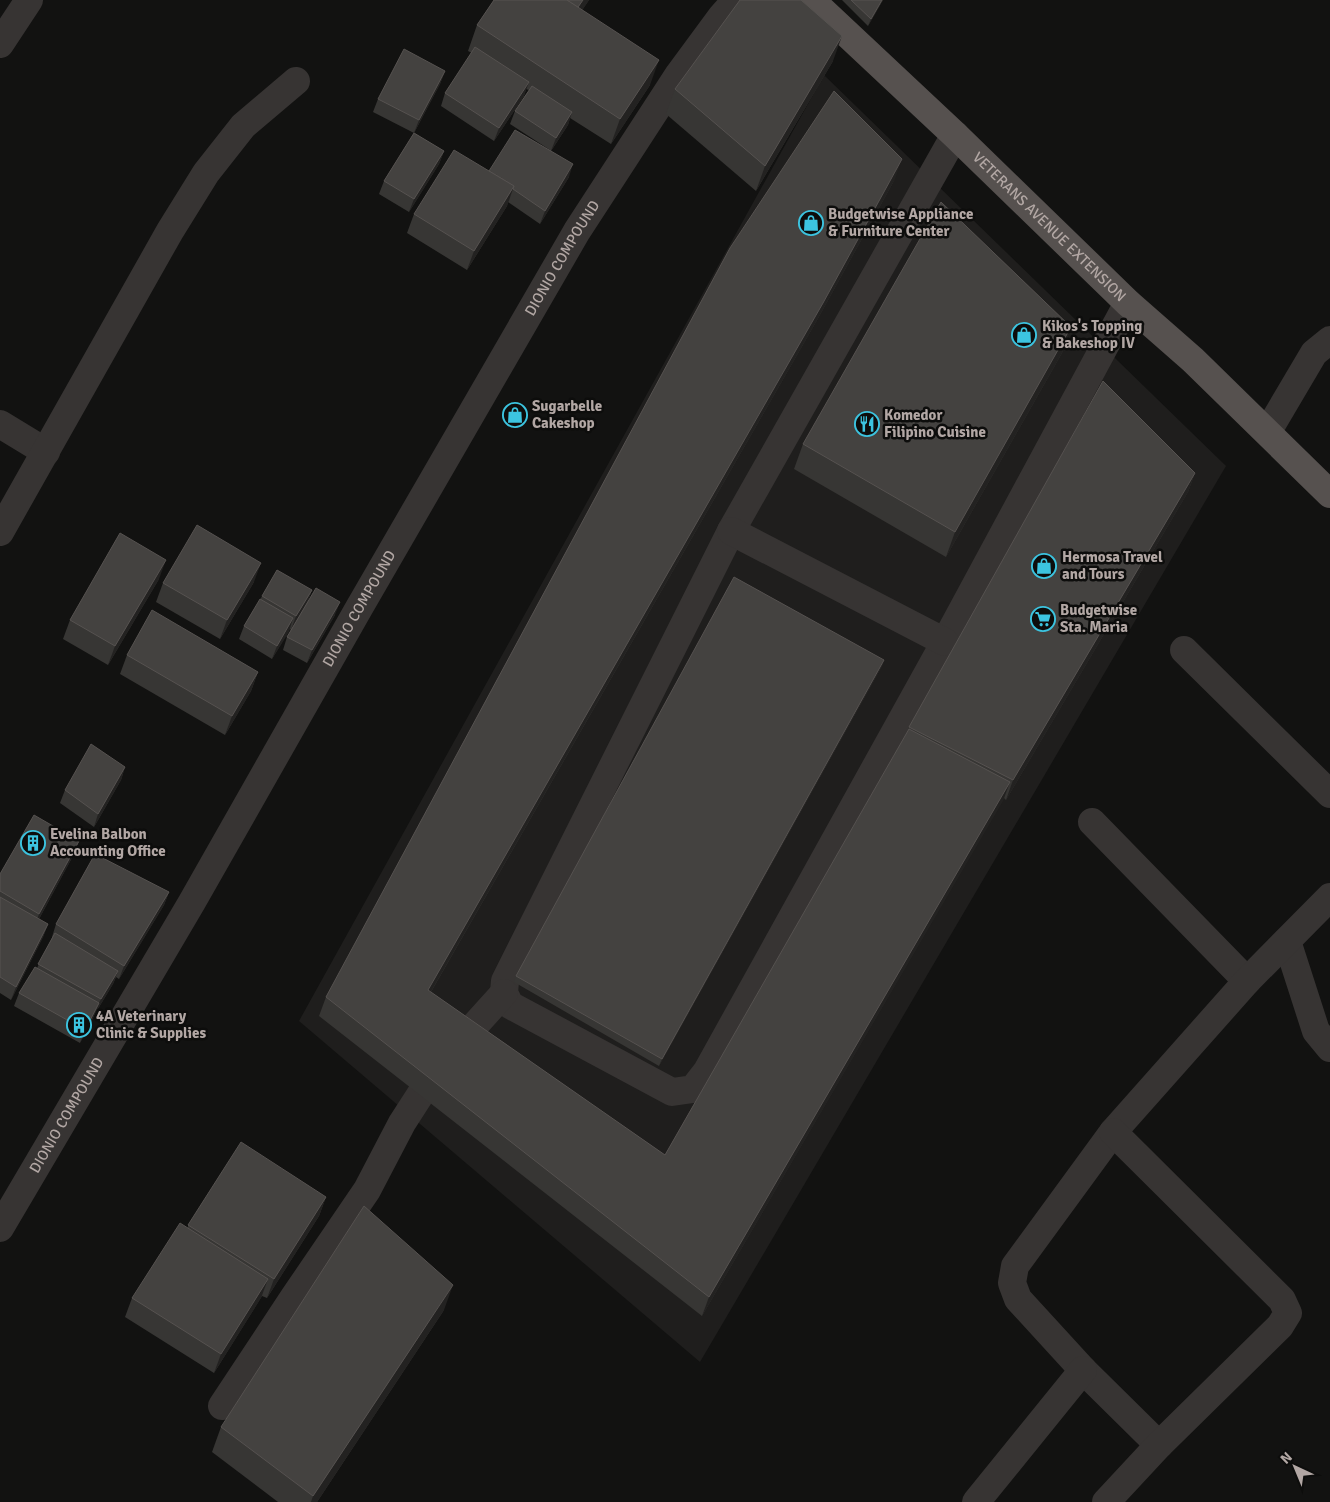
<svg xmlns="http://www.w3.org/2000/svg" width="1330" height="1502" font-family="Signika,sans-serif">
  <rect width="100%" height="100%" fill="#121211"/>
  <polygon fill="#1f1e1d" points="824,75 1226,466 700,1362 299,1021"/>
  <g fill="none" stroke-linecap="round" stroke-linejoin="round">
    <g stroke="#373433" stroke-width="28">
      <polyline points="0,44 29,0"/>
      <polyline points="955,135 731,531 505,981 504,993 510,1005 672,1092 693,1089 707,1071 945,642 1128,303"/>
      <polyline points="0,424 46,452"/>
      <polyline points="1268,431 1314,353 1330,340"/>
      <polyline points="731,531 945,642"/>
      <polyline points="0,532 170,231 206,173 243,126 296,81"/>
      <polyline points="1184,650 1330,794"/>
      <polyline points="1092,822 1247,981"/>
      <polyline points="1287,941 1316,1031 1330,1048"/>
      <path id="s1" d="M0 1228 192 902 359 608 577 231 679 74 721 17 736 0"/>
      <polyline points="222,1406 294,1297 367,1190 402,1123 440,1064 504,993"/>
      <polyline points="1159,1445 1083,1370 1018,1299 1012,1283 1015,1266 1113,1132 1247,981 1330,897"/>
      <polyline points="976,1502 1083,1370"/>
      <polyline points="1106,1502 1159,1445 1280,1326 1288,1313 1282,1300 1113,1132"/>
    </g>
    <path stroke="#56514f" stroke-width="28" id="s2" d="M811 0 955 135 1128 303 1193 360 1330 494"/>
  </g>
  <g fill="#373634">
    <polygon points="494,0 589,0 582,10 650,85 611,144 570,118 568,125 551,151 569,177 540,224 508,202 507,206 467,270 407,233 414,214 489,171 550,150 510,124 515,111 529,90 526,89 524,96 494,141 441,106 445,93 472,53 468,51 477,25"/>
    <polygon points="842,0 883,0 868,26"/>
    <polygon points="833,61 756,191 666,114 675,89"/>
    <polygon points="445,71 440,84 414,133 444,151 439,164 409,212 379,194 384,181 414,133 373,112 378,99"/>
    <polygon points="895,179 816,322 431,992 665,1155 907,733 909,727 1195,473 1188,492 1006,800 1004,798 702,1316 319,1016 326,997"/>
    <polygon points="1071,327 1062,353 946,557 794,469 803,444"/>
    <polygon points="159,579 108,665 63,639 70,620"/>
    <polygon points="254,582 220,639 156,602 163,583"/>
    <polygon points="312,590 307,603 335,615 307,663 283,650 287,637 291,630 290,629 272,659 239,639 244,626 260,600 262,596"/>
    <polygon points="127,655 258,672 251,691 225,735 120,674"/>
    <polygon points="884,660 882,666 659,1066 514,982 516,976"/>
    <polygon points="125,767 121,780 94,827 60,803 65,790"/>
    <polygon points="79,841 74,854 39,919 48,924 43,937 11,1000 0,993 0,874"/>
    <polygon points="169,892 164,905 119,979 116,977 113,984 96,1012 80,1043 14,1006 19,993 37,968 52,938 52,937 56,924"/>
    <polygon points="326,1197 319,1216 267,1298 262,1296 214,1373 125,1317 132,1298 188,1227 188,1225"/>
    <polygon points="444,1310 317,1502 278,1502 212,1452 221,1427"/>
  </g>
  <g fill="#232221">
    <polygon points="583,0 589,0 569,31 576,12"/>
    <polygon points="882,0 883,0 868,26 871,19"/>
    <polygon points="842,36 833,61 756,191 765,166"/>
    <polygon points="659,60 650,85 611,144 620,119"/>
    <polygon points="445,71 440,84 414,133 419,120"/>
    <polygon points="529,82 524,96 494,141 499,128"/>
    <polygon points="572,112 568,125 551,151 556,138"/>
    <polygon points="444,151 439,164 409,212 414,199"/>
    <polygon points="902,159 895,179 816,322 421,1009 428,990"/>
    <polygon points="573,164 569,177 540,224 545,211"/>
    <polygon points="514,186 507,206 467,270 474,251"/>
    <polygon points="1071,327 1062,353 946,557 955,532"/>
    <polygon points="1195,473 1188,492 1006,800 1013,780"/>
    <polygon points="166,560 159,579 108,665 115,646"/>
    <polygon points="261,563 254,582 220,639 227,620"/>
    <polygon points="312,590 307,603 291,630 296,616"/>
    <polygon points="340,602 335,615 307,663 312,650"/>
    <polygon points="293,618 289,632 272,659 277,646"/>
    <polygon points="884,660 882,666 659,1066 662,1059"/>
    <polygon points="258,672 251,691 225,735 232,716"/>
    <polygon points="125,767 121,780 94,827 98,814"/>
    <polygon points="1010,782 1003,801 702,1316 709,1297"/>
    <polygon points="79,841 74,854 34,928 39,914"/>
    <polygon points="169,892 164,905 119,979 124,966"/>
    <polygon points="48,924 43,937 11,1000 16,987"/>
    <polygon points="118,971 113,984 96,1012 80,1043 85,1030 101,999"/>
    <polygon points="326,1197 319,1216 267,1298 274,1279"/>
    <polygon points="268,1279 261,1298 214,1373 221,1354"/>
    <polygon points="453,1285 444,1310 317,1502 311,1502 313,1496"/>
  </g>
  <g fill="#444240" stroke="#565250">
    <polygon points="494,0 567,0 659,60 620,119 477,25"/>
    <polygon points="567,0 583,0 578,7"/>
    <polygon points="740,0 801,0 842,36 765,166 675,89"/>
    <polygon points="851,0 882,0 871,19"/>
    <polygon points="475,47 529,82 499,128 445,93"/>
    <polygon points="404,49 445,71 419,120 378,99"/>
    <polygon points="532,86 572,112 556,138 515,111"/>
    <polygon points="834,91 902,159 823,303 428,990 665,1155 909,729 1010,782 709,1297 326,997 730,248"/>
    <polygon points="515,130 573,164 545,211 513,189 514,186 489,171"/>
    <polygon points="414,133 444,151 414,199 384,181"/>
    <polygon points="454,150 514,186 474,251 414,214"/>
    <polygon points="941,202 1071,327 955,532 803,444"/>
    <polygon points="1103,381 1195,473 1013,780 909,727"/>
    <polygon points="197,525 261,563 227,620 163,583"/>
    <polygon points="120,533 166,560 115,646 70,620"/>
    <polygon points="277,570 312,590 296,616 262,596"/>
    <polygon points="734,577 884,660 662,1059 516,976"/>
    <polygon points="316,588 340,602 312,650 287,637"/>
    <polygon points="260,599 293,618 277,646 244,626"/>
    <polygon points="152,610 258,672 232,716 127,655"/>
    <polygon points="91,744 125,767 98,814 65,790"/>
    <polygon points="34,815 79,841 39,914 0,891 0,874"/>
    <polygon points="95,854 169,892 124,966 56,924"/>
    <polygon points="0,897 48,924 16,987 0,977"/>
    <polygon points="55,933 118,971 101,999 38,964"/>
    <polygon points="35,967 99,1003 85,1030 19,993"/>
    <polygon points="241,1142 326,1197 274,1279 188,1225"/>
    <polygon points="364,1206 453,1285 313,1496 221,1427"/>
    <polygon points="180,1223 268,1279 221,1354 132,1298"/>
  </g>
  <defs>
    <symbol id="shop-ring" viewBox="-11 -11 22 22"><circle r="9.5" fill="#0d0d0c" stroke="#3cc4e0" stroke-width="1.5"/><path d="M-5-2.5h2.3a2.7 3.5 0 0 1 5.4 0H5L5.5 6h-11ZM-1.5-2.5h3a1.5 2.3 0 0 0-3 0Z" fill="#3cc4e0"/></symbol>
    <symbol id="restaurant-ring" viewBox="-11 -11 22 22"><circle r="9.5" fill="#0d0d0c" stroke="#3cc4e0" stroke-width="1.5"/><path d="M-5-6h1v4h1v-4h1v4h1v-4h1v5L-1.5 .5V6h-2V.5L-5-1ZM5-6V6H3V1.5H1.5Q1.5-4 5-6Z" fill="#3cc4e0"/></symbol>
    <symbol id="supermarket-ring" viewBox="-11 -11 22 22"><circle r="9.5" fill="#0d0d0c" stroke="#3cc4e0" stroke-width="1.5"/><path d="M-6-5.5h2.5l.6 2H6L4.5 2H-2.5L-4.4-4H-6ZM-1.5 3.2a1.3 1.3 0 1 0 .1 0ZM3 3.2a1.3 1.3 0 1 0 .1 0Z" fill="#3cc4e0"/></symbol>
    <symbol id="building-ring" viewBox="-11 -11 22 22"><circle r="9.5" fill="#0d0d0c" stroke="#3cc4e0" stroke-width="1.5"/><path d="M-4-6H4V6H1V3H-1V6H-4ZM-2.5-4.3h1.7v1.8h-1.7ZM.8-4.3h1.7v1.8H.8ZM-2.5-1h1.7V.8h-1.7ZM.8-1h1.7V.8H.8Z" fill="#3cc4e0"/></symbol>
  </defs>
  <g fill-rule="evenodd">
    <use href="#shop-ring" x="797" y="209" width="28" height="28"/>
    <use href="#shop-ring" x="1010" y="321" width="28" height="28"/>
    <use href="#shop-ring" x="501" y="401" width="28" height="28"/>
    <use href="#restaurant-ring" x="853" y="410" width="28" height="28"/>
    <use href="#shop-ring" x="1030" y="552" width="28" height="28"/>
    <use href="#supermarket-ring" x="1029" y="605" width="28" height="28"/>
    <use href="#building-ring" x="19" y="829" width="28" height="28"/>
    <use href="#building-ring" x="65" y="1011" width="28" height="28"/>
  </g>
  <g text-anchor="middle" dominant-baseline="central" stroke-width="5" stroke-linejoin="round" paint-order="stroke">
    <g font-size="15" font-weight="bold" fill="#b2a7a4" stroke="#0d0d0c" text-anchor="start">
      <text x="828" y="214">Budgetwise Appliance<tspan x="828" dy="17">&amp; Furniture Center</tspan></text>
      <text x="1042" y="326">Kikos's Topping<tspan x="1042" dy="17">&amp; Bakeshop IV</tspan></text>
      <text x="532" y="406">Sugarbelle<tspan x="532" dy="17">Cakeshop</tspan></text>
      <text x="884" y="415">Komedor<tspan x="884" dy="17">Filipino Cuisine</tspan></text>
      <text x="1062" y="557">Hermosa Travel<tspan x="1062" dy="17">and Tours</tspan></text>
      <text x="1060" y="610">Budgetwise<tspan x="1060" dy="17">Sta. Maria</tspan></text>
      <text x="50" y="834">Evelina Balbon<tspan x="50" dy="17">Accounting Office</tspan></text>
      <text x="96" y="1016">4A Veterinary<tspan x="96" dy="17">Clinic &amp; Supplies</tspan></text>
    </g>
    <g font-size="15" fill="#b2a7a4" stroke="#0d0d0c">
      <text stroke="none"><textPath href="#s2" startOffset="329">VETERANS AVENUE EXTENSION</textPath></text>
      <text stroke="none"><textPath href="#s1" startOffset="1121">DIONIO COMPOUND</textPath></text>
      <text stroke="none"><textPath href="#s1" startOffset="716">DIONIO COMPOUND</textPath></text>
      <text stroke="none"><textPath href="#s1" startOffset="131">DIONIO COMPOUND</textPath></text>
    </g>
  </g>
  <g transform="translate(1295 1467) rotate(316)" stroke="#0d0d0c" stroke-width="4" paint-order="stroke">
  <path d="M0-4L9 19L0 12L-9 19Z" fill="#b2a7a4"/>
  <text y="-8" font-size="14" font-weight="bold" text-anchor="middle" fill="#b2a7a4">N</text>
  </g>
</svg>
